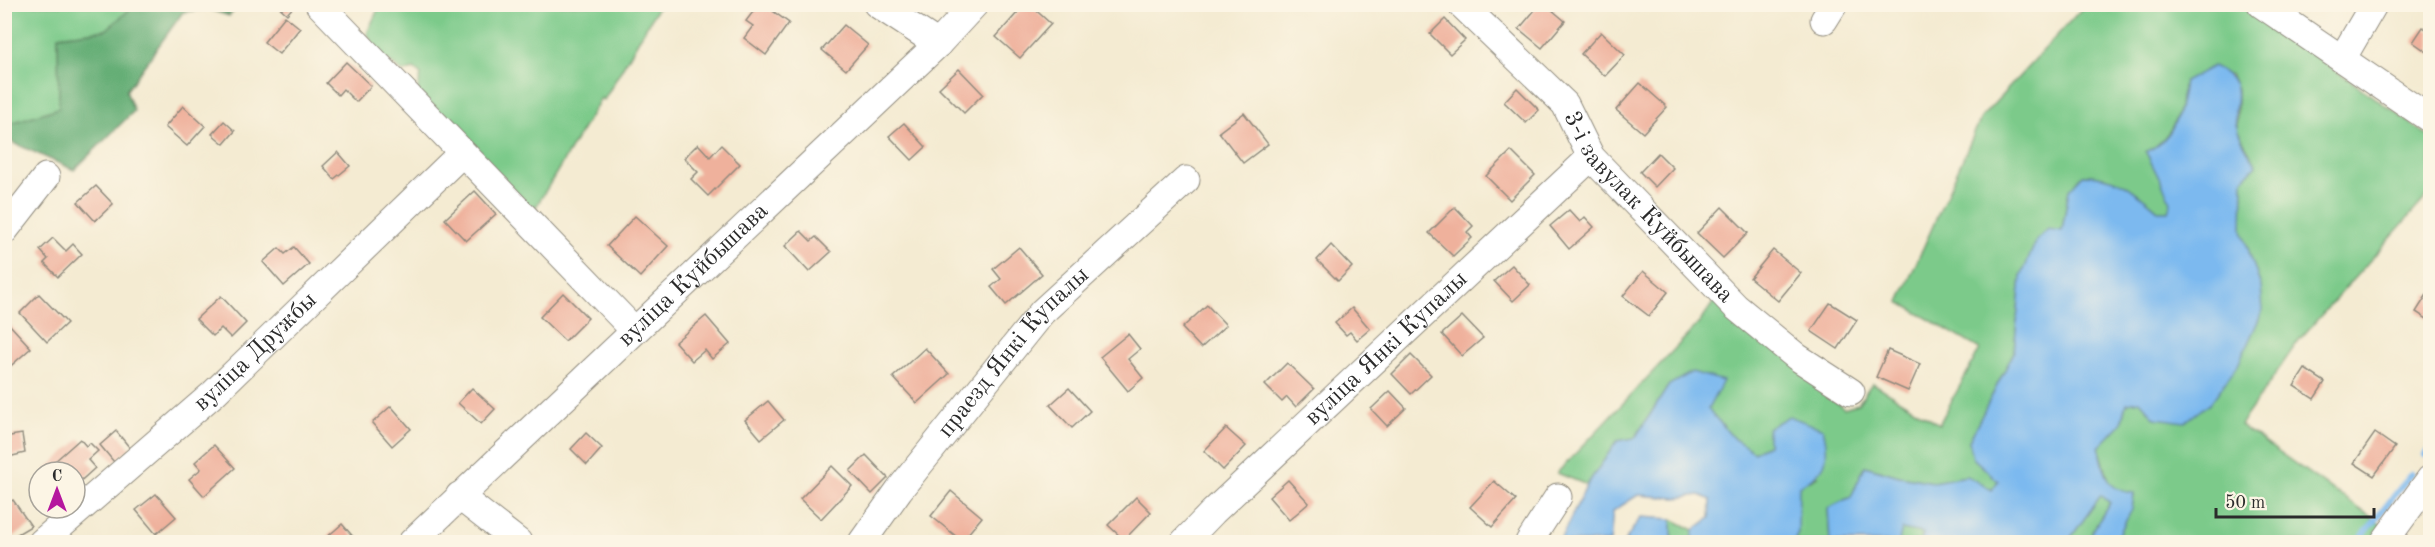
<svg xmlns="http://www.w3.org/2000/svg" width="2435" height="547" font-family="'Old Standard TT',serif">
  <rect width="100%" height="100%" fill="#fcf5e5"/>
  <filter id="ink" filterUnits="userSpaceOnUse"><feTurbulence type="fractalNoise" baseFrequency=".0167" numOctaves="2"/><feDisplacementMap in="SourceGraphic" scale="12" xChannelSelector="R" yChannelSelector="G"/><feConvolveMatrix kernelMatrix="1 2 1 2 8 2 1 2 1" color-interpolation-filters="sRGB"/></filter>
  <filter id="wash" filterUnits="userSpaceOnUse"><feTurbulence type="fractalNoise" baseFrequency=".008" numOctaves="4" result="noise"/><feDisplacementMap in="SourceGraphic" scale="24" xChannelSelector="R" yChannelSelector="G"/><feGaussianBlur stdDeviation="1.35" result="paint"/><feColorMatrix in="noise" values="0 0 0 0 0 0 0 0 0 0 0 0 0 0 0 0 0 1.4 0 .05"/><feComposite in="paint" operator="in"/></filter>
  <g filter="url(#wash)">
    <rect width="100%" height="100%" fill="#f4ebd2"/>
    <g fill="#7cca8a" stroke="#547a5a" stroke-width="1.5">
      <polygon points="5,5 136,5 106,30 58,36 59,108 5,125"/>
      <polygon points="380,5 659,5 604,100 601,98 536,207 525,205 417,92 421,75 414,69 403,72 376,52 367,33"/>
      <path d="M2085 5H2243L2430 137V193L2299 340 2240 425 2387 528 2376 542H2115L2132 509 2134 494 2119 492 2110 484 2099 447 2121 424 2126 403 2140 401 2156 418 2261 287 2242 231 2243 179 2256 165 2237 129V89L2230 74 2184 82C2179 111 2175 138 2146 152L2172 202 2168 211H2159C2133 189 2119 175 2083 175L2069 190 2062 231 2021 277 2014 352 1969 441 1973 458 1999 481 1992 490 1967 476 1933 482 1899 476 1865 466 1851 497 1828 508 1830 542H1794L1798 532V486L1818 476 1768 445 1754 452 1734 439 1708 409 1669 385 1635 438 1617 442 1587 485 1557 473 1700 322 1717 297 1834 389 1833 400 1844 408 1858 404 1872 383 1939 424 1980 349 1899 302 1981 118Z"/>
      <polygon points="2101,495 2110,503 2092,532 2094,542 2055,542 2069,540"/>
      <polygon points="1672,519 1694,530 1692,542 1672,542"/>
      <polygon points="1901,529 1924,533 1921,542 1899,542"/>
    </g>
    <polygon fill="#65ae76" stroke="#486c50" stroke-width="1.5" points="136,4 240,5 229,16 208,9 183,12 126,91 134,111 74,170 5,139 5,125 59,108 58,36 106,30"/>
    <g fill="#7cb9ef" stroke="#54728d" stroke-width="1.5">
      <path d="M2213 66C2254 86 2227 101 2238 131 2242 142 2250 154 2256 165L2243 179 2242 231 2261 287 2263 310 2238 365 2211 402 2185 422 2155 418 2140 401 2126 403 2121 424 2099 447C2106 472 2104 491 2134 493L2132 509 2115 542H2094L2092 532 2110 503 2101 495 2069 540 2055 542H1921L1923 533 1902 529 1899 542H1830L1828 508 1851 497 1865 466 1899 476 1933 482 1967 476 1992 490 1998 481 1973 458 1969 441 2014 352 2021 277 2036 241 2048 229 2062 231 2069 190 2083 175C2119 175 2133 189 2159 211H2168L2171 202 2146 152C2177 137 2179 112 2184 82Z"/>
      <path d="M1692 372 1723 381 1708 409 1734 439 1754 452 1768 445V428L1789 416 1823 429C1831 460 1827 471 1799 486L1798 532 1794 542H1692L1694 530 1710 518 1711 500 1700 495 1676 498 1638 495 1613 511 1610 542H1559L1587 485 1617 441 1635 438 1669 385Z"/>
      <polygon points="1641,517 1672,519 1672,542 1624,542"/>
    </g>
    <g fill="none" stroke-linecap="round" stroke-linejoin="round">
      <g stroke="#7cb9ef" stroke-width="6">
        <polyline points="2425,455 2430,448"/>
        <polyline points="2358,542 2411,474"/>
      </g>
    </g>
    <g id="blocks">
      <g fill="#efb19c">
        <polygon points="276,4 296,4 287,14"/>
        <polygon points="759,4 763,4 789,23 766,55 744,38 753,26 746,21"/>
        <polygon points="1025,4 1029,4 1051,24 1020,58 996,37"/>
        <polygon points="1540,4 1545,4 1565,21 1542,48 1519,29"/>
        <polygon points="285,16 300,28 279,54 264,42"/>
        <polygon points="1445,19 1465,40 1450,54 1430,34"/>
        <polygon points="844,25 868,45 846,70 822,50"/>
        <polygon points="2423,27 2430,32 2430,54 2413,42"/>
        <polygon points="1601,32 1625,55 1605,76 1581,54"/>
        <polygon points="346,62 371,86 356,102 343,89 338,95 326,83"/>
        <polygon points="959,69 983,94 964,113 939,88"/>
        <polygon points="1640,83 1667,107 1643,133 1616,110"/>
        <polygon points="1517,88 1539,110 1526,123 1504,102"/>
        <polygon points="183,106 205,126 187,146 165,127"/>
        <polygon points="1244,113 1268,144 1243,163 1219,132"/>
        <polygon points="224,121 235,131 224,144 212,134"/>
        <polygon points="904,123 926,147 912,160 889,136"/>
        <polygon points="698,144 710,157 721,145 740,164 708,196 691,179 698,172 684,158"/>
        <polygon points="1511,151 1535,175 1510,200 1486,176"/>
        <polygon points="338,152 350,166 334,179 323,166"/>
        <polygon points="1658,153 1673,168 1655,187 1640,172"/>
        <polygon points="96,186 113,204 95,221 78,202"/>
        <polygon points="475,191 496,214 466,241 445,219"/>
        <polygon points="1455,207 1473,226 1467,232 1472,238 1453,256 1429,233"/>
        <polygon points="1722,207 1748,233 1723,258 1697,233"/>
        <polygon points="1569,210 1580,222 1585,217 1594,227 1569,249 1550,226"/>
        <polygon points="635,216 668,246 640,277 607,246"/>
        <polygon points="801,231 811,241 816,237 831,252 809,272 785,246"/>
        <polygon points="53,238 66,251 73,244 82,254 58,277 44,263 48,259 40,250"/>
        <polygon points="1331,245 1352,267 1338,281 1317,260"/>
        <polygon points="294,247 309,264 284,286 263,262 279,248 285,254"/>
        <polygon points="1019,247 1042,274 1006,305 991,287 1001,279 993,269"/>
        <polygon points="1773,250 1801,273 1778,301 1750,278"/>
        <polygon points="1512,265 1530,285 1513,301 1494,281"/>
        <polygon points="1643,271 1668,292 1649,316 1623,296"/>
        <polygon points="563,293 588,318 565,341 540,317"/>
        <polygon points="2428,293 2430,295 2430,321 2416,312"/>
        <polygon points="39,294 67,323 47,342 20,313"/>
        <polygon points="221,296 246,323 231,338 221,328 213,336 196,319"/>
        <polygon points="1830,303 1857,320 1838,349 1811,331"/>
        <polygon points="1207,305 1226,325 1201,348 1182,328"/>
        <polygon points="1352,308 1370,329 1357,340 1350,332 1346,335 1335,323"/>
        <polygon points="706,316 730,344 712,359 705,350 692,361 675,342"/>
        <polygon points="1462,316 1483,338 1462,356 1442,334"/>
        <polygon points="9,324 31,348 6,370 5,327"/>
        <polygon points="1128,334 1140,349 1128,359 1143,378 1128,391 1100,357"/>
        <polygon points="925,348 949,374 917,403 893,377"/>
        <polygon points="1888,350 1920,364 1908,391 1876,377"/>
        <polygon points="1411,355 1431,375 1411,394 1392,374"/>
        <polygon points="1287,363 1314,389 1296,407 1287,397 1282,402 1265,385"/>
        <polygon points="2305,369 2325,382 2314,399 2294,386"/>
        <polygon points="472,388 495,409 481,424 458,403"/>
        <polygon points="1069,388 1090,411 1072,428 1050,405"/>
        <polygon points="1390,391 1406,408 1387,426 1371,409"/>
        <polygon points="768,401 784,420 761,439 745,420"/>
        <polygon points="391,406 411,429 392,446 372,423"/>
        <polygon points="1226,428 1246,446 1223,470 1204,451"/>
        <polygon points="116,431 130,448 114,462 100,445"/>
        <polygon points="586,433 602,448 587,465 571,449"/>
        <polygon points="2375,433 2395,447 2374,476 2354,463"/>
        <polygon points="22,434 25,453 4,458 4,437"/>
        <polygon points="80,439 86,446 90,443 98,451 88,460 95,468 75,486 75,472 45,470"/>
        <polygon points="214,445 235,468 204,496 189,479 201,469 195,462"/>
        <polygon points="866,455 888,478 872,494 850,471"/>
        <polygon points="832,466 852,486 821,519 800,499"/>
        <polygon points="1288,480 1309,503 1289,520 1269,497"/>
        <polygon points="1494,481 1516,500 1492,527 1470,507"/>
        <polygon points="951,491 982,517 962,541 931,516"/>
        <polygon points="156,494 176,517 156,534 136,510"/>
        <polygon points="1136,497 1151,512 1124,540 1108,525"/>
        <polygon points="13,500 31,526 4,542 4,506"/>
        <polygon points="342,524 357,541 328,542 330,541 327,537"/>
      </g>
    </g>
  </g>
  <g filter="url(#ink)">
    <use href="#blocks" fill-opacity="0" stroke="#908b7e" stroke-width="1.5"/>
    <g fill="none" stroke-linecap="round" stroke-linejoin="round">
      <defs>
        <g id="minor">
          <polyline points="319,4 634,330"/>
          <polyline points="877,4 938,44"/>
          <path id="s1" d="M1461 4 1565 104 1591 157 1736 307 1797 357 1851 392"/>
          <polyline points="2261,4 2430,119"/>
          <polyline points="1824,20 1834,4"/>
          <polyline points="2342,59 2374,4"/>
          <polyline points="4,231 46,177"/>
          <polyline points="459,496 518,542"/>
          <path id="s2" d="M42 542 213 394 462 153"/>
          <path id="s3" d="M412 542 938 44 975 4"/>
          <path id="s4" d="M862 542 899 490 1042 312 1186 180"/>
          <path id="s5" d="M1184 542 1213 512 1591 157"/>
          <polyline points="1529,542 1558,497"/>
          <polyline points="2384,542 2430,479"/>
        </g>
      </defs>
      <use href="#minor" stroke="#908b7e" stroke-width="29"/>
      <use href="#minor" stroke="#fff" stroke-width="27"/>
    </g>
  </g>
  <g text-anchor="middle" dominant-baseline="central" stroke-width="6" stroke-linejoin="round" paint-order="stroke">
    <g font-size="24" fill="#2b2b2b" stroke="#fcf5e5">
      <text stroke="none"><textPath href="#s1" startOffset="278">3-і завулак Куйбышава</textPath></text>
      <text stroke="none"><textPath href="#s3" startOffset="388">вуліца Куйбышава</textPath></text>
      <text stroke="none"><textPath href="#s5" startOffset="280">вуліца Янкі Купалы</textPath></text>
      <text stroke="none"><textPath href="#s2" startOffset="286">вуліца Дружбы</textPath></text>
      <text stroke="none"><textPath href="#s4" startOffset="243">праезд Янкі Купалы</textPath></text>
    </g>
  </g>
  <rect width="2435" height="547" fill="none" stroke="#fcf5e5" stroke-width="24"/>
  <g transform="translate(57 490)"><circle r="28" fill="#fcf5e5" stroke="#a8a49b" stroke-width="1.5"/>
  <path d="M0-4.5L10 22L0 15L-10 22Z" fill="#b5179e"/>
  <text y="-9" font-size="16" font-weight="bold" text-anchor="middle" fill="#2b2b2b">С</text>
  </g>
  <path d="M2216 508v9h158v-9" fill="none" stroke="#2b2b2b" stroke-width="3"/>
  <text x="2225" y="508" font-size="18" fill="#2b2b2b" stroke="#fcf5e5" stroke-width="4.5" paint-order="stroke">50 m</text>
</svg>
